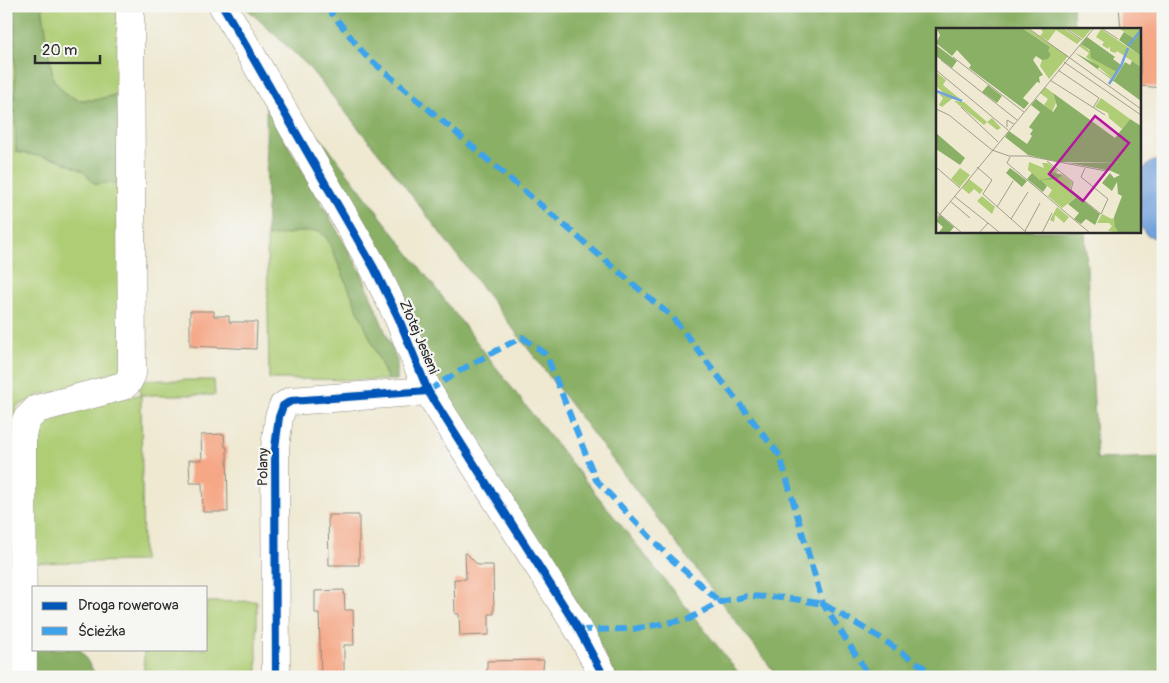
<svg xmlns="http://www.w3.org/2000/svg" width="1169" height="683" font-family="Pangolin,sans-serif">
  <rect width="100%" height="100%" fill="#f6f6f2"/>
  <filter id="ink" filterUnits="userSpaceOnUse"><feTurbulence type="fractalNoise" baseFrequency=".02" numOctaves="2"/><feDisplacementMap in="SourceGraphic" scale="10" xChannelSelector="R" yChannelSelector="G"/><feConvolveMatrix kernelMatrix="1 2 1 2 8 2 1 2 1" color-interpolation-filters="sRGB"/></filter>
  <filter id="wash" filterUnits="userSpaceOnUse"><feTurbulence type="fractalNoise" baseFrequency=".0096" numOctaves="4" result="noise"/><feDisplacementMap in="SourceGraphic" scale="20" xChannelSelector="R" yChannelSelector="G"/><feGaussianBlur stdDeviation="1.12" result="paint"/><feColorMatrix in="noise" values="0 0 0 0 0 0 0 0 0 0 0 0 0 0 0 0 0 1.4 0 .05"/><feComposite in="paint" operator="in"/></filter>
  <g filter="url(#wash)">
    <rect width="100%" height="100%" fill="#efe9d2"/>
    <g fill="#aecd74" stroke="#6c7c50">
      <polygon points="6,6 15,6 15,99 6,92"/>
      <polygon points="42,6 122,6 123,93 95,100 78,100 66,94 53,79"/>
      <polygon points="6,103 15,110 16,152 57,159 83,171 95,184 124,182 125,366 110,383 42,394 16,407 16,576 6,574"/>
      <polygon points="320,231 328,240 388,380 269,379 267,237 299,232"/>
      <polygon points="140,380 214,380 215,395 141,395 143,561 33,563 33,425 90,400 140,395"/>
      <polygon points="257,601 257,677 144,677 144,649 206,649 206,602"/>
    </g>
    <g fill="#8ab066" stroke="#5a6e48">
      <polygon points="15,6 42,6 53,79 65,94 78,100 95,100 123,93 124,182 95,184 83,171 57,159 16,152 15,110 6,103 6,92 15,99"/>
      <polygon points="244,6 1073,6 1074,29 938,29 938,231 1085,231 1097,459 1163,457 1163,677 778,677 390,167 307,65"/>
      <polygon points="266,107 361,272 397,361 397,380 388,380 328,240 320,231 299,232 267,237"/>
      <polygon points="296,115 323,141 525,405 742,677 616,677 589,624 432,377"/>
      <polygon points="6,574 16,576 16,677 6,677"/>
      <polygon points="34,649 80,649 97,677 33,677"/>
    </g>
    <polygon fill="#72a1db" stroke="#4e6683" points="1163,159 1163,242 1146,234 1140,226 1140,172 1151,162"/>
    <g id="blocks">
      <g fill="#f5a786">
        <polygon points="1119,6 1163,6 1163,88 1140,86 1140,29 1121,29"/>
        <polygon points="190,311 214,311 214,316 229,316 229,322 257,322 256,349 190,346"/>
        <polygon points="224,434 225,447 227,447 228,512 203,512 202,483 190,483 189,460 202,460 201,435"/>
        <polygon points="328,515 359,515 359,565 329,565"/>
        <polygon points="465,552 478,565 493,565 494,614 489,614 489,635 460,636 459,614 455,614 454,579 466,579"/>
        <polygon points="344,590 345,610 353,610 354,645 344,645 344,677 321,677 319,613 315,613 315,591"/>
        <polygon points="544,660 542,677 487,677 487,661"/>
      </g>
    </g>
  </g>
  <g filter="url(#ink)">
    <use href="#blocks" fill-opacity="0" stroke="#8d8a7e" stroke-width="1"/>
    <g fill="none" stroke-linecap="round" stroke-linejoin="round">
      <defs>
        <g id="minor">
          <polyline points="223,6 374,268 399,319 428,391 579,630 601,671"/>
          <polyline points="23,677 22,435 26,420 37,409 123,386 128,382 132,374 130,6"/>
          <polyline points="276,677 275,448 279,417 283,406 291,401 428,391"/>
        </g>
      </defs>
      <use href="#minor" stroke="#8d8a7e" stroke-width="29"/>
      <use href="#minor" stroke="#fff" stroke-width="28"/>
      <g stroke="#3ea3eb" stroke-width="6" stroke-dasharray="12 6" stroke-linecap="butt">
        <polyline points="326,6 365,55 673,318 780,456 823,604 870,677"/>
        <polyline points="428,391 466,367 522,337 546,354 596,480 669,557 720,602"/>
        <polyline points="579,630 633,629 689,619 720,602 748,596 787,598 823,604 879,637 938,677"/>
      </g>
      <defs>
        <g id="cycleway">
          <polyline points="223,6 374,268 399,319 428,391 579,630 601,671"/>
          <polyline points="276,677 275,448 279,417 283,406 291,401 428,391"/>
        </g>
      </defs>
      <use href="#cycleway" stroke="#f6f6f2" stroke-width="11"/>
      <use href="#cycleway" stroke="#0057b8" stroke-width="8"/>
    </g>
  </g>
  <g text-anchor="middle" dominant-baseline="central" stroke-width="4.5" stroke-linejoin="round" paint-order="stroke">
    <g font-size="14" fill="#2b2b2b" stroke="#f6f6f2">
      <text transform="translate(419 337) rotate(67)">Złotej Jesieni</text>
      <text transform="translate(263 467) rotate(-89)">Polany</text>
    </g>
  </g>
  <g transform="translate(936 28)">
    <rect width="205" height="205" fill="#efe9d2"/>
    <path d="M86 0H91L132 28 113 51 104 38 106 32 115 26 111 23 114 19ZM127 0 145 12 141 16 120 2 112 13 104 8 107 4 104 0ZM130 0H156L147 11ZM205 0 199 11 184 1 185 0ZM165 1 205 28V39L181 23 179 25 174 23V18L172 21 166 17 168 14 160 9ZM145 16 181 44 186 37 178 52 173 56 177 51 150 29 153 25 143 18ZM0 44 10 52 7 57 24 71 17 70 6 79 3 77 7 70 3 66 11 68 0 58ZM109 59 117 65 120 75 116 84 108 77 112 71 104 65ZM165 70 194 91 186 101 173 90 172 85 159 79ZM18 73 28 74 51 94 56 90 65 100 61 102 51 94 48 97ZM93 134 108 140 106 135H112L122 143 119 146 112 143 123 149 127 147 136 154 134 161 142 168 126 180 112 168 116 162 92 142ZM24 140 34 147 24 159 15 151ZM33 151 47 162 44 166 38 161 33 166 26 160ZM46 168 59 179 56 186 41 173ZM121 179 133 189 128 195 119 187 118 194 114 192ZM166 186 176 191 179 189 183 205 172 203 176 198 173 195H161Z" fill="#aecd74"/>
    <path d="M0 0H86L114 19 112 23 115 26 112 31 106 32 100 28 97 32 107 47 103 49 104 55 101 54 87 70 93 75 88 81 33 40 35 37 21 22 16 28 0 15 4 7ZM205 3V28L183 12 188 4 199 11ZM151 9 179 29 177 31 185 37 181 44 155 30 154 22 145 16ZM0 17 21 33 16 40 0 28ZM138 24 163 38 162 41 178 52 189 34 194 37 196 33 205 39V73ZM52 57 66 68 61 75 46 64ZM117 65 179 110 194 91 205 98V205H183L179 199 178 189 186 168 182 166 181 154 176 163 166 155 174 145 178 150 184 147 175 143 133 135H189L121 134 92 127 69 109 73 103 91 116 96 108 94 106 97 102 93 99 104 84 95 77 100 71 117 84 121 78ZM0 105 29 130 24 137 0 121ZM74 140 91 153 86 159 70 145ZM112 143 127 147 121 151 105 152 111 158 107 164 91 151 96 145 104 152 118 149ZM142 168 164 186 159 197 150 191 145 196 138 191 143 185 132 176ZM4 187 18 199 13 205 3 204 7 199 0 193Z" fill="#8ab066"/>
    <path fill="none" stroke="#72a1db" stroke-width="2.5" d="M192 18 205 2M173 56 185 38 192 20M0 63 26 73"/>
    <path fill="none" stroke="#a19d8f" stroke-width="1" d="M92 0 205 81M129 0 146 12M165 0 182 11M17 29 88 84M5 32 81 92M128 34 205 87M0 42 72 102M122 42 163 70 157 80M114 52 169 87M25 79 62 114M0 81 13 87 56 122 73 128H92L170 143M71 99V92L78 96M74 129 71 135 154 205M111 133 137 154 135 162 165 186 172 171 145 149 149 140M0 139 24 160M41 139 56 152 47 166 91 205M18 168 52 195M14 173 34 190M61 179 77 153M0 183 26 205M0 191 158 0M75 191 92 164M89 203 104 175M43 205 52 195 64 205M106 205 116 185"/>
    <path fill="#b5179e" fill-opacity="0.15" stroke="#b5179e" stroke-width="2.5" d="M159 88 193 115 147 173 113 146Z"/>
    <rect width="205" height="205" fill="none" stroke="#2b2b2b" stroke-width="2.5"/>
  </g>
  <rect width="1169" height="683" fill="none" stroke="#f6f6f2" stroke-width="25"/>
  <rect x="32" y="586" width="175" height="65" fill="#f6f6f2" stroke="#a5a5a2"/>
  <rect x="42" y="602" width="25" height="8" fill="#0057b8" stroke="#a5a5a2"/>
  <text x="78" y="610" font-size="15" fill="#2b2b2b">Droga rowerowa</text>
  <rect x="42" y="627" width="25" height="8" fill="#3ea3eb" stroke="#a5a5a2"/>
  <text x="78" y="636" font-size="15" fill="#2b2b2b">Ścieżka</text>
  <path d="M35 55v8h65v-8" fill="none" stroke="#2b2b2b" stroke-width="2.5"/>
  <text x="42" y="55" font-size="15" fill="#2b2b2b" stroke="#f6f6f2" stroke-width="4" paint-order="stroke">20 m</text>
</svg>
